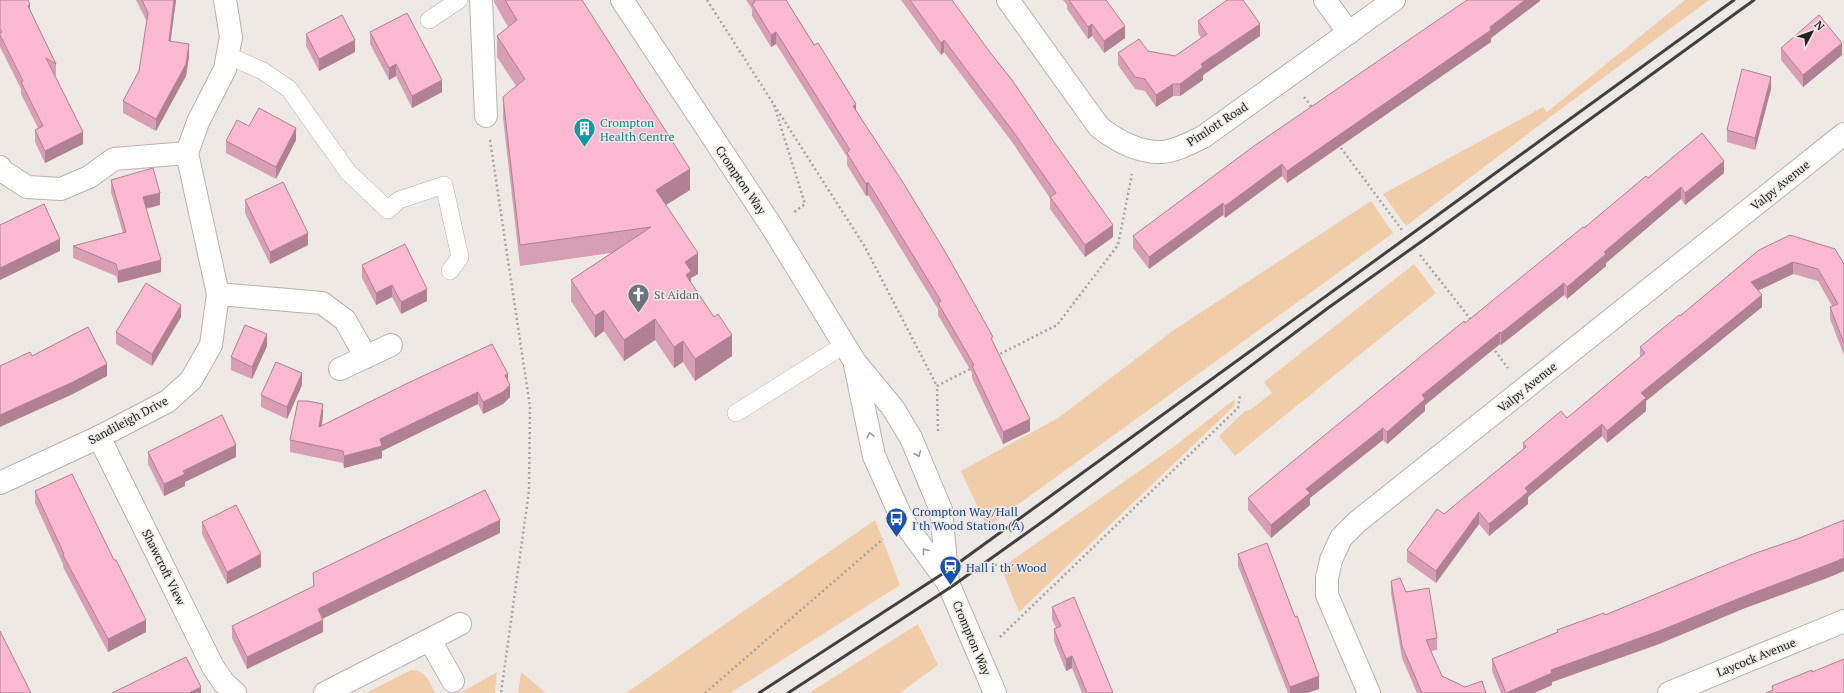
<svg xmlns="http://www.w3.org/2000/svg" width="1844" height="693" font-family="'PT Serif',serif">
  <rect width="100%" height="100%" fill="#eee9e4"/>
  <g fill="#f1cca8">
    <polygon points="1685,0 1709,0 1550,117 1406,226 1383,194 1543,107 1547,112"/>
    <polygon points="1371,201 1393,233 987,527 961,471 1058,418 1174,330"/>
    <polygon points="1414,264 1436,293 1235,456 1219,436 1245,411 1250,410 1272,393 1264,382"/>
    <polygon points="1235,399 1234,406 1019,612 1001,568 1172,448"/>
    <polygon points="875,520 900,585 730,693 626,693"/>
    <polygon points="918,624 938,665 900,693 809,693"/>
    <path d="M411 670C426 670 429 681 435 693H366Z"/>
    <polygon points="497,672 495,693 460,693"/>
    <polygon points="521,672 546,693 518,693"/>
  </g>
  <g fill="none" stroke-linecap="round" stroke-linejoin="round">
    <defs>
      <g id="service">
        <polyline points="429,20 459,0"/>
        <polyline points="227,55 263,71 289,89 348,172 388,210 399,200 444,185 460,257 450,271"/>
        <polyline points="736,413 844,345"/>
      </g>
      <g id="minor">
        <polyline points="481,0 486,116"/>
        <path d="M1008 0 1099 127C1117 141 1139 153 1162 152 1176 151 1190 143 1203 137L1394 0"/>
        <polyline points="1325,0 1349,33"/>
        <polyline points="0,167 1,170 27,187 61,189 89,177 114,159 187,153"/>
        <polyline points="218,294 322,303 345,320 366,357"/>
        <polyline points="340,369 391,345"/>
        <polyline points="99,437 213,667 224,683 235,693"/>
        <polyline points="0,483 99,437 168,401 191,380 211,345 218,294 187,153 198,122 225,69 231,37 225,0"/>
        <polyline points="430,640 453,681"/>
        <polyline points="325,693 460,624"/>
        <polyline points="1369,693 1327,595 1327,578 1331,560 1341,538 1357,522 1844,134"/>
        <polyline points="1669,693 1844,621"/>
      </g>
      <g id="trunk">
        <polyline points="622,0 772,227 855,362 893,408 911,438 941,510 948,583"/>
        <polyline points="855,365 874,456 903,521 948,583 995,693"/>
      </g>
    </defs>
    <use href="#service" stroke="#b6b2ad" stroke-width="18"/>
    <use href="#minor" stroke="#b6b2ad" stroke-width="24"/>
    <use href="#trunk" stroke="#b6b2ad" stroke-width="24"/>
    <g stroke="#a7a39f" stroke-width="2.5" stroke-dasharray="2 3" stroke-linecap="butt">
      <polyline points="707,0 865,247 937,386"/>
      <polyline points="1304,97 1313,109"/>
      <polyline points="774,105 805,204 793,213"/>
      <polyline points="490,140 530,407 529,491 501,693"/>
      <polyline points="1338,144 1402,230"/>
      <polyline points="1420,255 1472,321"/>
      <polyline points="1492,347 1508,368"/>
      <polyline points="996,356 1057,325 1118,245 1132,174"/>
      <polyline points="938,431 937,386 972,368"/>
      <polyline points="1000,637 1238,408 1240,395"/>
      <polyline points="705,693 883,539"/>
    </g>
    <use href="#service" stroke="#fff" stroke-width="17"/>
    <use href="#minor" stroke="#fff" stroke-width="22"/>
    <use href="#trunk" stroke="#fff" stroke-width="22"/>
    <g stroke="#43413f" stroke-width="3">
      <polyline points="759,693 950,569 1734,0"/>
      <polyline points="788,693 951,587 1049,517 1328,308 1425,239 1754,0"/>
    </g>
  </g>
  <g fill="#d89eb4">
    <polygon points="0,0 30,11 56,64 56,76 54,75 83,144 45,163 35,142 35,130 38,128 21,94 21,89 0,47"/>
    <polygon points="136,0 176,0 170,41 189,56 186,76 156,131 123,113 123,101 139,71 147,22"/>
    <polygon points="494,0 582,0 690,190 666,205 698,274 691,278 691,284 732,356 695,381 683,362 674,368 655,340 624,361 604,331 595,338 571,301 571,280 611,253 520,266 503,118 503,97 516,86 497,57 497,36 508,27 494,2"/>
    <polygon points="746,0 786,0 856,110 993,342 1030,431 1003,444 972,378 972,373 938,315 938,309 868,195 866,196 847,165 847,157 812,101 776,44 771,47 752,16 752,9"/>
    <polygon points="901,0 952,0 1113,237 1085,257 1050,209 1050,198 1012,142 944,52 941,55"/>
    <polygon points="1063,0 1106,0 1125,38 1104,53 1092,36 1088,39 1067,9 1067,5"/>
    <polygon points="1540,0 1540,1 1491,38 1491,42 1287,183 1282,176 1225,218 1223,215 1149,269 1133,248 1133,236"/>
    <polygon points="1198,21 1260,36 1203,75 1203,80 1180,96 1173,96 1156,107 1145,91 1135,89 1118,65 1118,53 1148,51 1175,56 1201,38 1198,33"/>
    <polygon points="370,32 442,92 412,108 396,76 389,80 370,44"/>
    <polygon points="306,34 355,52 319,71 306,46"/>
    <polygon points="1781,48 1842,55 1803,87 1781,60"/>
    <polygon points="1771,89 1755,150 1727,142 1727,130"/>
    <polygon points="249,126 296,140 276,179 226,153 226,141"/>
    <polygon points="1724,173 1685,205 1681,199 1606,263 1606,266 1567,299 1564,295 1501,345 1500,344 1425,405 1425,411 1387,444 1383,440 1310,498 1310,505 1271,538 1248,510 1248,498 1584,228 1648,178"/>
    <polygon points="111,180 160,205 146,209 161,272 118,283 116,276 73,258 73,246 123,233 111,192"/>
    <polygon points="245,200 308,245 270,264 245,213"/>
    <polygon points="1759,250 1844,264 1844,355 1830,319 1830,307 1832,306 1818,281 1793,274 1759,290 1762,307 1646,401 1646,411 1607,443 1602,436 1528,497 1528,504 1489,536 1479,524 1436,583 1407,562 1407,550 1444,514 1523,449 1523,443 1567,418 1640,357 1640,347 1680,316"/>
    <polygon points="362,265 427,301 401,314 392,297 376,305 362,278"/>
    <polygon points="181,317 152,366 116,344 116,332"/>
    <polygon points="267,346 252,379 231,370 231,357"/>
    <polygon points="508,380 510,397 503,404 483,414 478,404 382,451 382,458 344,468 343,463 290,452 290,440 323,416 322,426"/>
    <polygon points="302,385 287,419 261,407 261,395"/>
    <polygon points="148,452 236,457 185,482 185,486 164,496 148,464"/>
    <polygon points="35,491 146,632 108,652 63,567 63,564 35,503"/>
    <polygon points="1844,520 1844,571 1827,578 1745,608 1659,644 1552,682 1552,685 1534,693 1501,693 1492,671 1492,659 1557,633 1557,630 1605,615 1797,539"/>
    <polygon points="202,522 261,567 227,584 202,534"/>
    <polygon points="500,533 322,618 323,632 247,669 232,638 232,626 313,587 313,573"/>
    <polygon points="1238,554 1319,689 1307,693 1288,693 1238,566"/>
    <polygon points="1391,581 1406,592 1437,638 1437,650 1431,651 1442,676 1465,687 1486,693 1417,693 1402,658 1391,593"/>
    <polygon points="1052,607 1113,693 1082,693 1072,668 1066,671 1054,641 1054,629 1056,628 1052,619"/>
  </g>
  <g fill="#b08192">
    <polygon points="174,0 176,0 169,53 169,41"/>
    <polygon points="1525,0 1540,0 1540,1 1491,38 1491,42 1287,183 1287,171 1490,27"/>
    <polygon points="30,4 30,16 28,6"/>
    <polygon points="1092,24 1092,36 1088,39 1088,27"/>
    <polygon points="1260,24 1260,36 1203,75 1203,80 1180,96 1180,84 1201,64"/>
    <polygon points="1125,26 1125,38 1104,53 1104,41"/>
    <polygon points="776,32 776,44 771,47 771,35"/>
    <polygon points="355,40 355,52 319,71 319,59"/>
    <polygon points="944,40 944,52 941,55 941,43"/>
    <polygon points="1842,43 1842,55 1803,87 1803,75"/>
    <polygon points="189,44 189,56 186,76 156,131 156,119"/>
    <polygon points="396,64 396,76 389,80 389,68"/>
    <polygon points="1771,77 1771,89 1755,150 1755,138"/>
    <polygon points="442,80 442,92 412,108 412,96"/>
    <polygon points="1173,84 1173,96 1156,107 1156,95"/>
    <polygon points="856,104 856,116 853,106"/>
    <polygon points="296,128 296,140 276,179 276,167"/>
    <polygon points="83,132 83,144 45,163 45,151"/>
    <polygon points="1724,161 1724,173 1685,205 1685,193"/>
    <polygon points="1282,164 1282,176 1225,218 1225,206"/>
    <polygon points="690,169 690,190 656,211 656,190"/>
    <polygon points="868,182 868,195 866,196 866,184"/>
    <polygon points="1681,187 1681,199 1606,263 1606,266 1567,299 1567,287 1604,252"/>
    <polygon points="160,193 160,205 143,209 143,197"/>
    <polygon points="1223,203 1223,215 1149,269 1149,257"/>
    <polygon points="1113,225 1113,237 1085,257 1085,245"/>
    <polygon points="308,233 308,245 270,264 270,252"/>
    <polygon points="60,239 60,251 0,280 0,268"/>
    <polygon points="698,253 698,274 691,278 691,293 686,282 685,262"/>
    <polygon points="161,260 161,272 118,283 118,271"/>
    <polygon points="1793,262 1793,274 1751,294 1751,282"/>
    <polygon points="1564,283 1564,295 1501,345 1501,333"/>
    <polygon points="392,285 392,297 376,305 376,293"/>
    <polygon points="427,289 427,301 401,314 401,302"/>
    <polygon points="1762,295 1762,307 1646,401 1646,411 1607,443 1607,431 1641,393"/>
    <polygon points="181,305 181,317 152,366 152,354"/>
    <polygon points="604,310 604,331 595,338 595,316"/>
    <polygon points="655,319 655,340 624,361 624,340"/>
    <polygon points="1500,332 1500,344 1425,405 1425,411 1387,444 1387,432 1422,395"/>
    <polygon points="267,334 267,346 252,379 252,367"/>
    <polygon points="732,335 732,356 695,381 695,359"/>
    <polygon points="683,341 683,362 674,368 674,347"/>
    <polygon points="107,364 107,376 73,394 0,427 0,415"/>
    <polygon points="302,373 302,385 287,419 287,407"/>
    <polygon points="508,374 508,386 505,375"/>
    <polygon points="510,385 510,397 503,404 483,414 483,402"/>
    <polygon points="478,392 478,404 382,451 382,458 344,468 344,456"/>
    <polygon points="323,404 323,416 319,439 319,427"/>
    <polygon points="1030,419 1030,431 1003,444 1003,432"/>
    <polygon points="1602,424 1602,436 1528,497 1528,504 1489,536 1489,524 1525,488"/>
    <polygon points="1383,428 1383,440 1310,498 1310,505 1271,538 1271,525 1306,489"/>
    <polygon points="236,445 236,457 185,482 185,486 164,496 164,484 183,471"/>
    <polygon points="1479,512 1479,524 1436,583 1436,571"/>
    <polygon points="500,520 500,533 318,621 318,609"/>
    <polygon points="261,554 261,567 227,584 227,572"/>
    <polygon points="1844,558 1844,571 1827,578 1745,608 1659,644 1552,682 1552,685 1534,693 1506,693 1551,670 1745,596"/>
    <polygon points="146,620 146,632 108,652 108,639"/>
    <polygon points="323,620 323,632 247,669 247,657"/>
    <polygon points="1072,656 1072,668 1066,671 1066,659"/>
    <polygon points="1319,676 1319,689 1307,693 1290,693 1290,687"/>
    <polygon points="201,687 201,693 189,693"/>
  </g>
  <g fill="#fbb8d1" stroke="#b08192">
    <polygon points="0,0 28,0 30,4 28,6 56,64 46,58 83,132 45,151 35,130 43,126 21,82 23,81 0,35 0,33 2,32 0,29"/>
    <polygon points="142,0 174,0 169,41 189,44 186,64 156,119 123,101 139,71 148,13"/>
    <polygon points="505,0 582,0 690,169 656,190 698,253 685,262 691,271 686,275 714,317 718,314 732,335 695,359 683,341 674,347 655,319 624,340 604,310 595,316 571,280 651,227 520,245 503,97 525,79 497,36 517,20"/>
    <polygon points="754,0 786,0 814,45 818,43 856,104 853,106 904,184 947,255 993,337 991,338 1030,419 1003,432 972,366 974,365 938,303 941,301 868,182 866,184 847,153 850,150 812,89 776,32 771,35 752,4 755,2"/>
    <polygon points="910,0 952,0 989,51 1012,80 1052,139 1113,225 1085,245 1050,197 1056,193 1012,130 944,40 941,43"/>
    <polygon points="1069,0 1106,0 1125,26 1104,41 1092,24 1088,27"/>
    <polygon points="1227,0 1243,0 1260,24 1201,64 1203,67 1180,84 1173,84 1156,95 1145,79 1135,77 1118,53 1139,39 1148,51 1175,56 1207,34 1198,21"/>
    <polygon points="1467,0 1525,0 1490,27 1491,30 1287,171 1282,164 1225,206 1223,203 1149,257 1133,236 1254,146"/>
    <polygon points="407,13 442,80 412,96 396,64 389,68 370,32"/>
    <polygon points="342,15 355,40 319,59 306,34"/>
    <polygon points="1819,15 1842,43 1803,75 1781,48"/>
    <polygon points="1742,69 1771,77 1755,138 1727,130"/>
    <polygon points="259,108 296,128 276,167 226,141 237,120 249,126"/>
    <polygon points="1702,133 1724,161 1685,193 1681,187 1604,252 1606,254 1567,287 1564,283 1501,333 1500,332 1422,395 1425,399 1387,432 1383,428 1306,489 1310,493 1271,525 1248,498 1464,321 1465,323 1583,227 1584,228 1646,176 1648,178"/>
    <polygon points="153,168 160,193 143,197 161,260 118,271 116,264 73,246 126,232 111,180"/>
    <polygon points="283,182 308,233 270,252 245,200"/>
    <polygon points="44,204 60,239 0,268 0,225"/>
    <polygon points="1790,235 1835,249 1844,264 1844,343 1830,307 1838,304 1818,269 1793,262 1751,282 1762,295 1641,393 1646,398 1607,431 1602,424 1525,488 1528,492 1489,524 1479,512 1436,571 1407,550 1437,509 1444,514 1526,447 1523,443 1561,411 1567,418 1645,353 1640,347 1679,315 1680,316 1759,250"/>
    <polygon points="405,244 427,289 401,302 392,285 376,293 362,265"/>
    <polygon points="146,283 181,305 152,354 116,332"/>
    <polygon points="245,325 267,334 252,367 231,357"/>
    <polygon points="88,327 107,364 73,382 0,415 0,366 30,352 32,356"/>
    <polygon points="492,344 508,374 505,375 510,385 503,392 483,402 478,392 380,439 382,446 344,456 343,451 290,440 298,401 308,401 323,404 319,427 410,382"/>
    <polygon points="276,362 302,373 287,407 261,395"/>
    <polygon points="222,415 236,445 183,471 185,474 164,484 148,452"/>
    <polygon points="72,474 114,560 116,560 146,620 108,639 63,555 64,554 35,491"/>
    <polygon points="485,490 500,520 318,609 323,620 247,657 232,626 314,586 313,573"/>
    <polygon points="236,505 261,554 227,572 202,522"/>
    <polygon points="1844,520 1844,558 1827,565 1745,596 1659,631 1551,670 1552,673 1506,693 1492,659 1558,632 1557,630 1604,613 1605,615 1753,554 1797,539"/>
    <polygon points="1267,543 1295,617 1297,616 1319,676 1290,687 1238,554"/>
    <polygon points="1400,578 1406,592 1429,588 1437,638 1426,640 1442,676 1465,687 1482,681 1486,693 1422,693 1402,646 1391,581"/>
    <polygon points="1074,597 1113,693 1087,693 1072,656 1066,659 1054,629 1061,626 1052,607"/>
    <polygon points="0,631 31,693 0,693"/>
    <polygon points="186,657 201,687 189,693 112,693"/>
    <polygon points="1844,659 1844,693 1766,693 1773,690 1772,686 1812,670 1812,672"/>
  </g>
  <defs><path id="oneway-chevron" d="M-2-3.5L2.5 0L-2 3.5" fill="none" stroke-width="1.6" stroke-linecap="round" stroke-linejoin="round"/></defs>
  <g stroke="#9c9c9b">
    <use href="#oneway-chevron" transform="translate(870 435) rotate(-102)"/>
    <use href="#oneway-chevron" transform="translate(918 454) rotate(67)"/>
    <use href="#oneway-chevron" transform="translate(925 551) rotate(-127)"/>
  </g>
  <defs>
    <symbol id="building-pin" viewBox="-11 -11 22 30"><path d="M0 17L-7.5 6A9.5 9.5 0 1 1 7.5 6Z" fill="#0f9aa8" stroke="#eee9e4"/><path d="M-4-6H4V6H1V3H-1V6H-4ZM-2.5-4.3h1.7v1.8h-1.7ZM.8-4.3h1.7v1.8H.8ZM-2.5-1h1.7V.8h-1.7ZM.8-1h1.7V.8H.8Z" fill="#fff"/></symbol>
    <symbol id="church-pin" viewBox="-11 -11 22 30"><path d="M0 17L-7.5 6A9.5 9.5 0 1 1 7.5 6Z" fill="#6b7280" stroke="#eee9e4"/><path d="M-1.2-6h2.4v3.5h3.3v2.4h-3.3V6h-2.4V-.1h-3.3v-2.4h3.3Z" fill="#fff"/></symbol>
    <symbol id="bus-pin" viewBox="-11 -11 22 30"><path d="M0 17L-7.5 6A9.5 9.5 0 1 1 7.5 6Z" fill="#1a4fb4" stroke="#eee9e4"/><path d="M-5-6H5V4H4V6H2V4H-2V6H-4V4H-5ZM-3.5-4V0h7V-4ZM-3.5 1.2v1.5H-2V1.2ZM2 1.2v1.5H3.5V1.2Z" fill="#fff"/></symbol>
    <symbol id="station-pin" viewBox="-11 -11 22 30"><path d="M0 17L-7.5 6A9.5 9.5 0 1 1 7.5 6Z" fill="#1a4fb4" stroke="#eee9e4"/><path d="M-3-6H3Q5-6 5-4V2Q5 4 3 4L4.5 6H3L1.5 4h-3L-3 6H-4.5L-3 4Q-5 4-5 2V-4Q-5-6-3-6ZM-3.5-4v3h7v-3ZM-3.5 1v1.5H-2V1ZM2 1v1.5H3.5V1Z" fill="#fff"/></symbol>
  </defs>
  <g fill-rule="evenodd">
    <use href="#building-pin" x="572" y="116" width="25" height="34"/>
    <use href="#church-pin" x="626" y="282" width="25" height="34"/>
    <use href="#bus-pin" x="884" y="506" width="25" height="34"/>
    <use href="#station-pin" x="938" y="554" width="25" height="34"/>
  </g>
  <g text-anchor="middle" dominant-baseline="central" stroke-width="3" stroke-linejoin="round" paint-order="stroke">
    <g font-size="12" fill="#0d838f" stroke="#eee9e4" text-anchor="start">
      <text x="600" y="122">Crompton<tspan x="600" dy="14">Health Centre</tspan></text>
    </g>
    <g font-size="12" fill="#242321" stroke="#eee9e4">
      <text transform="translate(1217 124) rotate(-33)">Pimlott Road</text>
      <text transform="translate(741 180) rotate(56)">Crompton Way</text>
      <text transform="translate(1780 185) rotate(-39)">Valpy Avenue</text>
      <text transform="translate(1527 387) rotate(-39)">Valpy Avenue</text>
      <text transform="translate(128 420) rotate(-28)">Sandileigh Drive</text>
      <text transform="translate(164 567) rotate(64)">Shawcroft View</text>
      <text transform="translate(972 638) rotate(67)">Crompton Way</text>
      <text transform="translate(1756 657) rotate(-22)">Laycock Avenue</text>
    </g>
    <g font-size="12" fill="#5b616d" stroke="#eee9e4" text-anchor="start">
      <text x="654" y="294">St Aidan</text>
    </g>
    <g font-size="12" fill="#164399" stroke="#eee9e4" text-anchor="start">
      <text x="912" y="511">Crompton Way/Hall<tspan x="912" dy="14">I'th'Wood Station (A)</tspan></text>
      <text x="966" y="567">Hall i' th' Wood</text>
    </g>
  </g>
  <g transform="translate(1812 32) rotate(49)" stroke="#eee9e4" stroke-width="3" paint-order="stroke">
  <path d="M0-3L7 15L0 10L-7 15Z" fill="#242321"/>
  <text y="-6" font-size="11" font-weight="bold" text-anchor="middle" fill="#242321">N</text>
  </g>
</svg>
